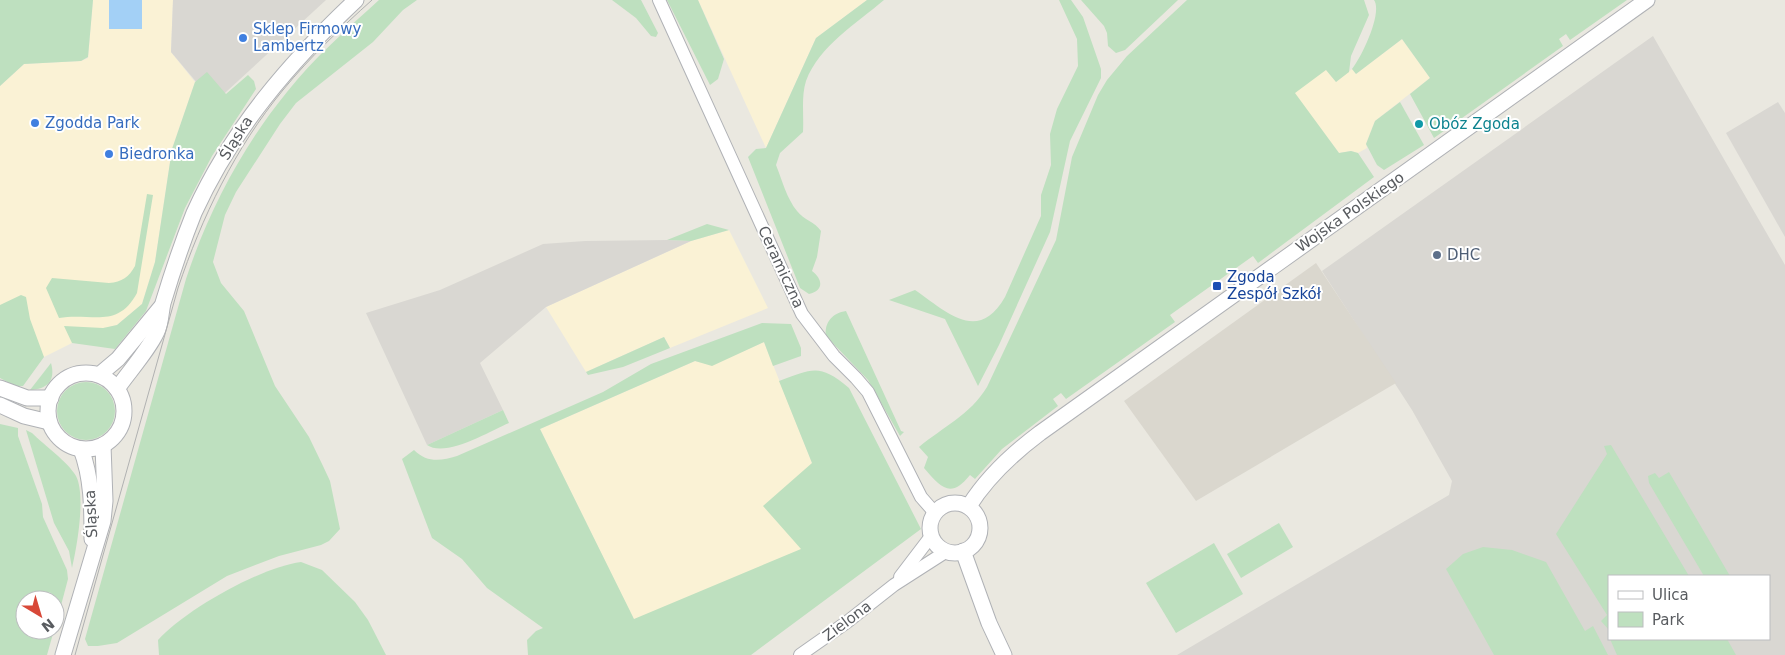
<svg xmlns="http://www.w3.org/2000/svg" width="1785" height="655" font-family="'DejaVu Sans',sans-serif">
  <rect width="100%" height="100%" fill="#eae8e0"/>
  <g fill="#faf2d5">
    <polygon points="93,0 173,0 171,52 195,82 172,149 155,262 142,304 117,325 74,337 72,343 44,357 29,343 0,345 0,86 24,64 81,61 88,58"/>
    <polygon points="698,0 867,0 816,38 766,148"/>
    <polygon points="1402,39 1430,78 1375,121 1366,144 1367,148 1358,153 1351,151 1339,153 1294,93 1326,69 1336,82 1352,69 1356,74"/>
    <polygon points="729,230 768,308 670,348 664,337 586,372 546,307 691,241"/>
    <polygon points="764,342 812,463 802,549 634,620 540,429 695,361 712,365"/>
  </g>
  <g fill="#d9d7d2" fill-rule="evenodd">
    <polygon points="173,0 326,0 214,103 171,52"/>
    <path d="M1653 36 1785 265V655H1177L1449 495 1452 481 1412 410 1322 271ZM1609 576H1769V639H1609Z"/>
    <polygon points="1778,102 1785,113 1785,237 1726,133"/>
    <polygon points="667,240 691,241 546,307 480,363 503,410 427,445 366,313 440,290 543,244 585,241"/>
  </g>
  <polygon fill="#dad7ce" points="1316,263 1396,383 1196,501 1124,401"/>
  <g fill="#bee0bf">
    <polygon points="0,0 93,0 88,57 81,61 24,64 0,86"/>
    <path d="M379 0H417L403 10 373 42 296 103 280 124 236 192 225 215 213 262 221 283 244 311 275 386 309 437 323 466 330 481 340 529 329 541 321 545 279 556 227 576 117 643 98 646H88L85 639 186 279C208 212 242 147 287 92 314 58 347 29 379 0Z"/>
    <polygon points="612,0 641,0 658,33 656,37 651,36 636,18"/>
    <polygon points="667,0 698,0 724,59 718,79 710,85"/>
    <path d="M867 0H884C857 23 819 46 806 81 801 97 804 115 803 132L780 153 776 165C782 180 787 199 797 211 804 220 815 222 821 231L817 257 812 271C823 279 824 291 809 294L800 288 748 157 756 149 766 148 816 38Z"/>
    <path d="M1059 0H1071L1083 17 1101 69V78L1070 141 1050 232 999 345 978 386 945 319 889 300 915 290C947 312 978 344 1005 297L1041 216V195L1051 165 1050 134 1057 109 1078 66 1077 39Z"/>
    <polygon points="1081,0 1178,0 1125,50 1116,53 1108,46 1107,33 1104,26"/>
    <path d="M1187 0H1364L1369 15 1351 56 1349 72 1336 82 1326 70 1295 93 1339 153 1351 151 1358 153 1374 177 1258 263 1253 256 1170 315 1175 322 1066 399 1061 393 1053 399 1058 406 1002 449 975 479 970 475C951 499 941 488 924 468L928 457 919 447C943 427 970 415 987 387L1056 240 1072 157 1098 95 1107 80 1127 56Z"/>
    <path d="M1374 0H1627L1570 40 1566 34 1559 39 1563 46 1434 138 1410 94 1430 78 1402 39 1356 74 1352 69C1361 58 1383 13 1374 0Z"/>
    <polygon points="207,72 226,94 248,75 254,81 256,89 212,156 185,208 146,311 115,349 72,343 64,326 103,328 117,325 142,304 155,262 172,149 195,82"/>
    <polygon points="1400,102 1424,145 1384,170 1377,165 1366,144 1375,121"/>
    <path d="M147 194 153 195 137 293C117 330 91 312 59 318L46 288 52 278 109 283C122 282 129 277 135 266Z"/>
    <polygon points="707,224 729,230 691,241 667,240"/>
    <polygon points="21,295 26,297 30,319 44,357 23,386 15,386 0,378 0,305"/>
    <path d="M846 311 901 431 904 432 900 436 868 380 826 336C824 322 833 313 846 311Z"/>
    <path d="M762 323 791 324 801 348V356L773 366 764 342 712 366 695 361 540 429 634 619 801 549 763 506 812 463 779 381C813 369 819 363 849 388L921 529 751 655H528L527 640 536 631 543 628 487 588 462 559 432 538 402 459 414 450C427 463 441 461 457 456L603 392 651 364Z"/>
    <polygon points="664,337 670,348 623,367 588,375 586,372"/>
    <path d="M51 363C56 381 47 389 30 390Z"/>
    <circle cx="86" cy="411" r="29"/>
    <path d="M503 410 509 423C490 431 446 458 427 445Z"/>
    <polygon points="0,424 18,428 18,436 42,504 43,517 67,570 68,579 55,628 55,600 25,600 25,630 54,630 47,655 0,655"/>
    <path d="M26 430 32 433C44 445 68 462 76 476 86 495 77 547 72 568L69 551 54 523Z"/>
    <polygon points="1611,445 1689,576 1609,576 1609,630 1601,621 1607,615 1556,534 1607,454 1604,446"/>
    <polygon points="1669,472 1730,576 1704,576 1649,483 1648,476 1655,473 1659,478"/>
    <polygon points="1279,523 1293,547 1241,578 1227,554"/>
    <polygon points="1214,543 1243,594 1176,633 1146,583"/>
    <polygon points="1483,547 1512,550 1546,562 1585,631 1593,626 1608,655 1494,655 1446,569 1463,554"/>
    <path d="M301 562 322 570 355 602 368 620 386 655H159L158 640C185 610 261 567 301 562Z"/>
    <polygon points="1610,639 1727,639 1736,655 1617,655"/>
  </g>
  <rect fill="#a3d0f6" x="109" y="0" width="33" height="29"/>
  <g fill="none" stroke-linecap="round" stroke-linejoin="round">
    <defs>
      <g id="minor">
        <polyline points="659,0 802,314 834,356 856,378 868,392 921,497 935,513"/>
        <polyline points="900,577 932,535"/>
        <polyline points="800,655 847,622 894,585 947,551"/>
      </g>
      <g id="tertiary">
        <circle cx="86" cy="411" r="38"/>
        <polyline points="99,375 118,359 161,307"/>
        <polyline points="0,388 27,398 51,398"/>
        <path d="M117 389C127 374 152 346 158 329 161 321 161 312 163 303 172 273 182 243 194 213 232 129 290 62 356 0"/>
        <polyline points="0,405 24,416 49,422"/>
        <path d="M81 449C92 478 92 508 92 539"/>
        <circle cx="955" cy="528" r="25"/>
        <path d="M969 506C988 476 1012 454 1040 433L1647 0"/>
        <polyline points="963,551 989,623 1004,655"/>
        <polyline points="63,655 103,521 105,501 103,445"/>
      </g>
    </defs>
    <use href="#minor" stroke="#b0b2b6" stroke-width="14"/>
    <use href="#tertiary" stroke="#b0b2b6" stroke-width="17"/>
    <use href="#minor" stroke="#fff" stroke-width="12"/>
    <use href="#tertiary" stroke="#fff" stroke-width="15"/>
    <path stroke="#b0b1b1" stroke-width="1" d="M75 655 178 288C202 217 235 148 283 90 310 57 341 28 372 0"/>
  </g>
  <g fill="#3f7fe0" stroke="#fff" stroke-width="2">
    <circle cx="243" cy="38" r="5"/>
    <circle cx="35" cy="123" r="5"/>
    <circle cx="109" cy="154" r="5"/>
  </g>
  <circle fill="#0f9aa8" stroke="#fff" stroke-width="2" cx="1419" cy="124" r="5"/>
  <circle fill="#5c6f8a" stroke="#fff" stroke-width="2" cx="1437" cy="255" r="5"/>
  <rect fill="#1a4fb4" stroke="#fff" stroke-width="2" x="1212" y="281" width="10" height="10" rx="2.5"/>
  <g text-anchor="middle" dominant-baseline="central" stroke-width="4" stroke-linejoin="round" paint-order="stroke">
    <g font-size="15" fill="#366cbe" stroke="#fff" text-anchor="start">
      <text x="253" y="29">Sklep Firmowy<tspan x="253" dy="17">Lambertz</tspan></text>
      <text x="45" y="123">Zgodda Park</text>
      <text x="119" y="154">Biedronka</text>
    </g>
    <g font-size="15" fill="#0d838f" stroke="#fff" text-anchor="start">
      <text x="1429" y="124">Obóz Zgoda</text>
    </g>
    <g font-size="15" fill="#585b5f" stroke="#fff">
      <text transform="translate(236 138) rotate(-58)">Śląska</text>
      <text transform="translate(1350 212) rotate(-35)">Wojska Polskiego</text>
      <text transform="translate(781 267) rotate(65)">Ceramiczna</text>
      <text transform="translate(91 514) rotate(-93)">Śląska</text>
      <text transform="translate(847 621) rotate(-37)">Zielona</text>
    </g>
    <g font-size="15" fill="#4e5e75" stroke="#fff" text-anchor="start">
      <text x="1447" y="255">DHC</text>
    </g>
    <g font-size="15" fill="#164399" stroke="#fff" text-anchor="start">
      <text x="1227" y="277">Zgoda<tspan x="1227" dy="17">Zespół Szkół</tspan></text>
    </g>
  </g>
  <rect x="1608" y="575" width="162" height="65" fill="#ffffff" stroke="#bcbdbf"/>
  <rect x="1618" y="591" width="25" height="8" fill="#ffffff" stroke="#bcbdbf"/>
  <text x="1652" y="600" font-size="15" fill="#585b5f">Ulica</text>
  <rect x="1618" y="612" width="25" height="15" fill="#bee0bf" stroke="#bcbdbf"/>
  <text x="1652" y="625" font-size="15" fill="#585b5f">Park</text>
  <g transform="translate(40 615) rotate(142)"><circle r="24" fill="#ffffff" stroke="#bcbdbf"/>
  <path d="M0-4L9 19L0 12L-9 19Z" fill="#d84838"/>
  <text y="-8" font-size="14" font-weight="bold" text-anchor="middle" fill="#585b5f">N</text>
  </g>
</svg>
